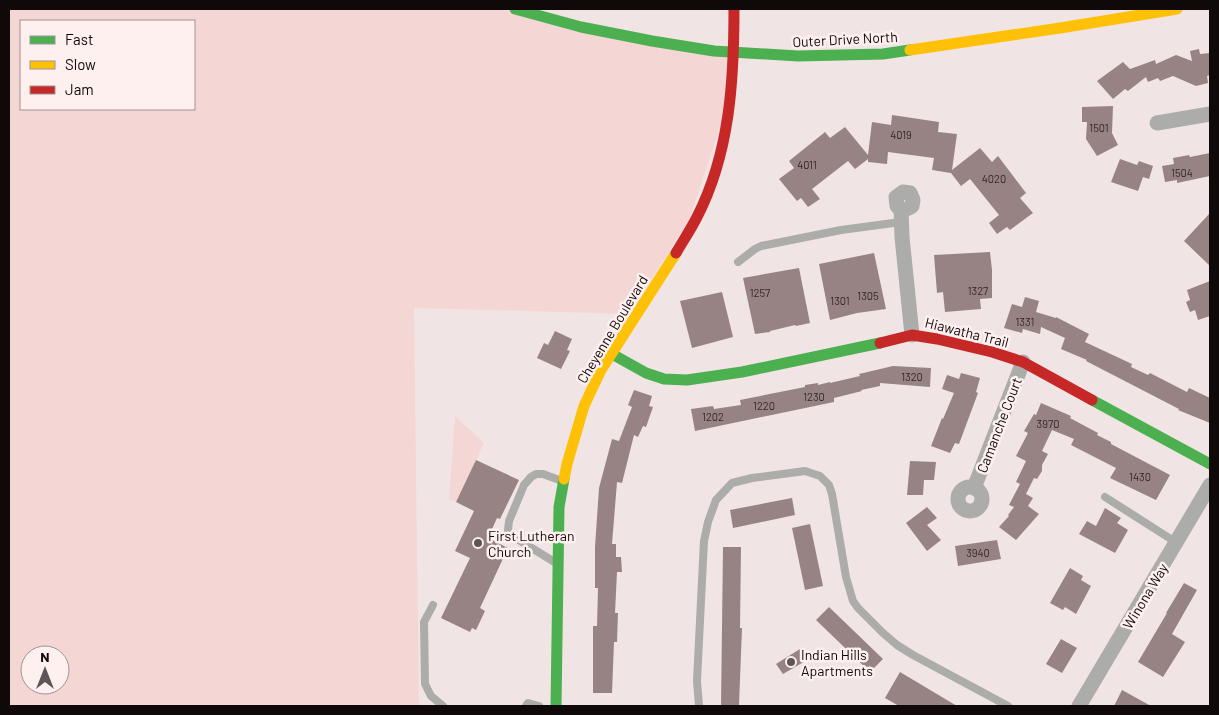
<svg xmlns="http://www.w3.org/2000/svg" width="1219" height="715" font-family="Barlow,sans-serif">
  <rect width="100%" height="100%" fill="#f0e5e4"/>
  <g fill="#f4d7d5" fill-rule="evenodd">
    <path d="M9 9H503L517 14 729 55 722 122 689 220 629 314 414 308 419 706H9ZM21 21H194V109H21ZM30 655H60V685H30Z"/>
    <polygon points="455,416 484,443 456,502 449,499"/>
  </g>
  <g fill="#988384">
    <polygon points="1199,49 1200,54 1210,53 1210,75 1207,76 1208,83 1196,86 1173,76 1160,81 1158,78 1148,82 1146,77 1128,91 1125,89 1113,99 1097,81 1123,62 1130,69 1155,60 1156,64 1176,55 1192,61 1190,51"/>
    <polygon points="1113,106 1112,133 1118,145 1097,156 1086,139 1087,122 1082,122 1082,107"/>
    <polygon points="892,115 939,122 938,132 957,134 952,170 980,148 992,162 998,156 1026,193 1020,198 1033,213 1010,230 1007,227 997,234 989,223 999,215 970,179 961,186 951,173 932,170 934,158 888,152 887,164 868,162 868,159 855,169 848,161 812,189 820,199 808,207 801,198 797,201 779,179 794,168 789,161 825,132 830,138 845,127 868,155 872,122 891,125"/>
    <polygon points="1210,153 1210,176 1177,183 1177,180 1165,182 1162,166 1174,164 1173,158 1189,155 1190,157"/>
    <polygon points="1120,159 1137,165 1139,161 1153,166 1149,179 1143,177 1138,191 1111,182"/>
    <polygon points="1210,213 1210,266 1184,241"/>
    <polygon points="990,252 992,270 992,298 980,299 981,309 945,312 943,292 937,293 934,255"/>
    <polygon points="874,253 886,309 857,313 830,320 819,264"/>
    <polygon points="799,268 810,323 796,326 795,325 770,331 770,332 755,334 743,278"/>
    <polygon points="1210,281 1210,316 1198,320 1195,310 1190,312 1186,302 1190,300 1187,290"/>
    <polygon points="722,292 733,337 692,348 680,301"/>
    <polygon points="1025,297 1039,301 1036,312 1056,318 1056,317 1089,334 1085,342 1132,364 1131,367 1148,375 1150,373 1187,392 1189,388 1210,398 1210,423 1178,410 1179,409 1086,361 1087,360 1061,349 1065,338 1041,327 1040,334 1023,329 1022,333 1004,328 1012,304 1022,307"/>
    <polygon points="555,331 572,339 567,350 570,351 561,369 537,358 544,343 548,345"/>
    <polygon points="893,366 931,368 930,387 880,383 880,386 861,390 862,391 834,398 834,402 695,431 691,409 713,406 714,409 741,405 740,400 805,387 805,385 818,383 818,385 830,382 830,383 860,376 859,374"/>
    <polygon points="961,373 980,378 976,392 978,393 959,444 955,443 950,453 931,446 942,418 943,419 954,393 942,389 947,375 959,379"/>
    <polygon points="634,390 652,396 649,406 653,407 646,427 643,426 638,437 634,435 622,483 617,482 612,544 616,544 616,557 621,557 622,572 617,572 615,613 618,613 617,642 614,642 612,693 593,693 593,626 597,626 598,588 595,588 595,547 599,488 612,439 619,441 632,407 628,405"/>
    <polygon points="1041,403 1071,416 1070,418 1098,433 1097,435 1111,442 1111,444 1170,475 1156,500 1110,478 1116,468 1071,445 1074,439 1052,430 1042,451 1048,454 1042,465 1042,471 1037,479 1034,478 1026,494 1033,498 1028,506 1039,514 1016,540 999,527 1009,516 1008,515 1014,507 1009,505 1020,484 1016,482 1026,461 1016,456 1028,433 1024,431 1034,414 1036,415"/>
    <polygon points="476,460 519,480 500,519 497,518 488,538 508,548 480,608 485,611 476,630 472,628 470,632 441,618 470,558 455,551 474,511 456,502"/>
    <polygon points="910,461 936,462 934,480 924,480 923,495 907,495"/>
    <polygon points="792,498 795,515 733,528 730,510"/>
    <polygon points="927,507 937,518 927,525 941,540 927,551 906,523"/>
    <polygon points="1105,508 1121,518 1117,523 1128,530 1115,553 1079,534 1087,521 1096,526"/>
    <polygon points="810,524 823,586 805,590 792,528"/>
    <polygon points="997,540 1001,559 958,566 955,546"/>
    <polygon points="723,547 741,547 740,628 742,628 739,705 721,706"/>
    <polygon points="1070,568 1083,576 1081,580 1091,586 1076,614 1065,607 1063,610 1050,603"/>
    <polygon points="1184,583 1197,590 1172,634 1185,642 1163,677 1138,662 1167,613 1166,613"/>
    <polygon points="829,607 883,659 870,672 816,620"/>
    <polygon points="1061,639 1077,648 1062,673 1046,664"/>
    <polygon points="800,649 807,660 783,674 776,664"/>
    <polygon points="900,672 957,706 899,706 885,698"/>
    <polygon points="1122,690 1151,706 1114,706"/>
  </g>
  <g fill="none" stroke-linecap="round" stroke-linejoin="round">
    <g stroke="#acacab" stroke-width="8">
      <polyline points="738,262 755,249 761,246 841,230 901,222"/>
      <polyline points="1105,497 1177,543"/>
      <polyline points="556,563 509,534 508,530 509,521 524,485 531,477 536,474 543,474 562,481"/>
      <polyline points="433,605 424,622 425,684 431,696 443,706"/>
      <polyline points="526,706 528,703 539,706"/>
      <polyline points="699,706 697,681 704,541 708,522 716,500 732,483 752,478 805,471 820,476 829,485 832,494 846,577 853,601 858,608 883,633 897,645 913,655 1008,706"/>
    </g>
    <g stroke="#acacab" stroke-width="15">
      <polyline points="1157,123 1210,114"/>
      <path d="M903 192 910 193 913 200 912 206C906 210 903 211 897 206L896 197Z"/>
      <polyline points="901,209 902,237 912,335"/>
      <circle cx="970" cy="499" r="12"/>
      <polyline points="974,488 1023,362"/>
      <polyline points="1079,706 1210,485"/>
    </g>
    <g stroke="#4caf50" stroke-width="11">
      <polyline points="515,9 581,27 652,41 714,51 798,56 883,54 910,50"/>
      <polyline points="612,354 646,373 664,379 687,380 742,372 880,343"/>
      <polyline points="1092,400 1210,464"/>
      <polyline points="556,706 559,507 564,479"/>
    </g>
    <g stroke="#ffc107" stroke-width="11">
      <polyline points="910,50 1060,28 1177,9"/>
      <polyline points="564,479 567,464 584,406 601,370 676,253"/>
    </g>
    <g stroke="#c62828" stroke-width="11">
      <path d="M676 253C683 241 691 229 697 217 730 153 734 80 734 9"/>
      <polyline points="880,343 912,335 937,339 992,352 1023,362 1092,400"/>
    </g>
  </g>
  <g fill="#5e5656" stroke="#fdf0ef" stroke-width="2">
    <circle cx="478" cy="543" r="5"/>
    <circle cx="791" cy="662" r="5"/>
  </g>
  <g text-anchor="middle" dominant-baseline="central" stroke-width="5" stroke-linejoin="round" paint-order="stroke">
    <g font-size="11" fill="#322828">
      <text x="1099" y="127">1501</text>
      <text x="901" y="134">4019</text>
      <text x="807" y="164">4011</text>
      <text x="1182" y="172">1504</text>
      <text x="994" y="178">4020</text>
      <text x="978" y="290">1327</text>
      <text x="760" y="292">1257</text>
      <text x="868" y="295">1305</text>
      <text x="840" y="300">1301</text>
      <text x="1025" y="321">1331</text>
      <text x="912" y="376">1320</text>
      <text x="814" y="396">1230</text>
      <text x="764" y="405">1220</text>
      <text x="713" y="416">1202</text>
      <text x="1048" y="423">3970</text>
      <text x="1140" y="476">1430</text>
      <text x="978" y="552">3940</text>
    </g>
    <g font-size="14" fill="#100909" stroke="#fdf0ef">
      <text transform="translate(845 39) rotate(-3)">Outer Drive North</text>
      <text transform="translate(612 329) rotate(-59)">Cheyenne Boulevard</text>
      <text transform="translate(967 332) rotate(14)">Hiawatha Trail</text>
      <text transform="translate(999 425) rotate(-69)">Camanche Court</text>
      <text transform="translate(1145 596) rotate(-59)">Winona Way</text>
    </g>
    <g font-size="14" fill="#100909" stroke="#fdf0ef" text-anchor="start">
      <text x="488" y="535">First Lutheran<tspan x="488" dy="16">Church</tspan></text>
      <text x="801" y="654">Indian Hills<tspan x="801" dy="16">Apartments</tspan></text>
    </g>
  </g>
  <rect width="1219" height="715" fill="none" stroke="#100909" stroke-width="20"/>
  <rect x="20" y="20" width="175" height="90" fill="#fdf0ef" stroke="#9e9493"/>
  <rect x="30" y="36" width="25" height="8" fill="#4caf50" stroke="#9e9493"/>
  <text x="65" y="45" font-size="15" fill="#100909">Fast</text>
  <rect x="30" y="61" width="25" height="8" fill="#ffc107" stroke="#9e9493"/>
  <text x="65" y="70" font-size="15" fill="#100909">Slow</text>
  <rect x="30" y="86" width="25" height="8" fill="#c62828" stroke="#9e9493"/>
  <text x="65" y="95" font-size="15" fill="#100909">Jam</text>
  <g transform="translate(45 670)"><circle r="24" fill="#fdf0ef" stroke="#9e9493"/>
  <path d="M0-4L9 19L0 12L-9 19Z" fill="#5e5656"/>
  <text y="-8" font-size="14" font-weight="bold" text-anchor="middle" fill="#100909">N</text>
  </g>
</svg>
